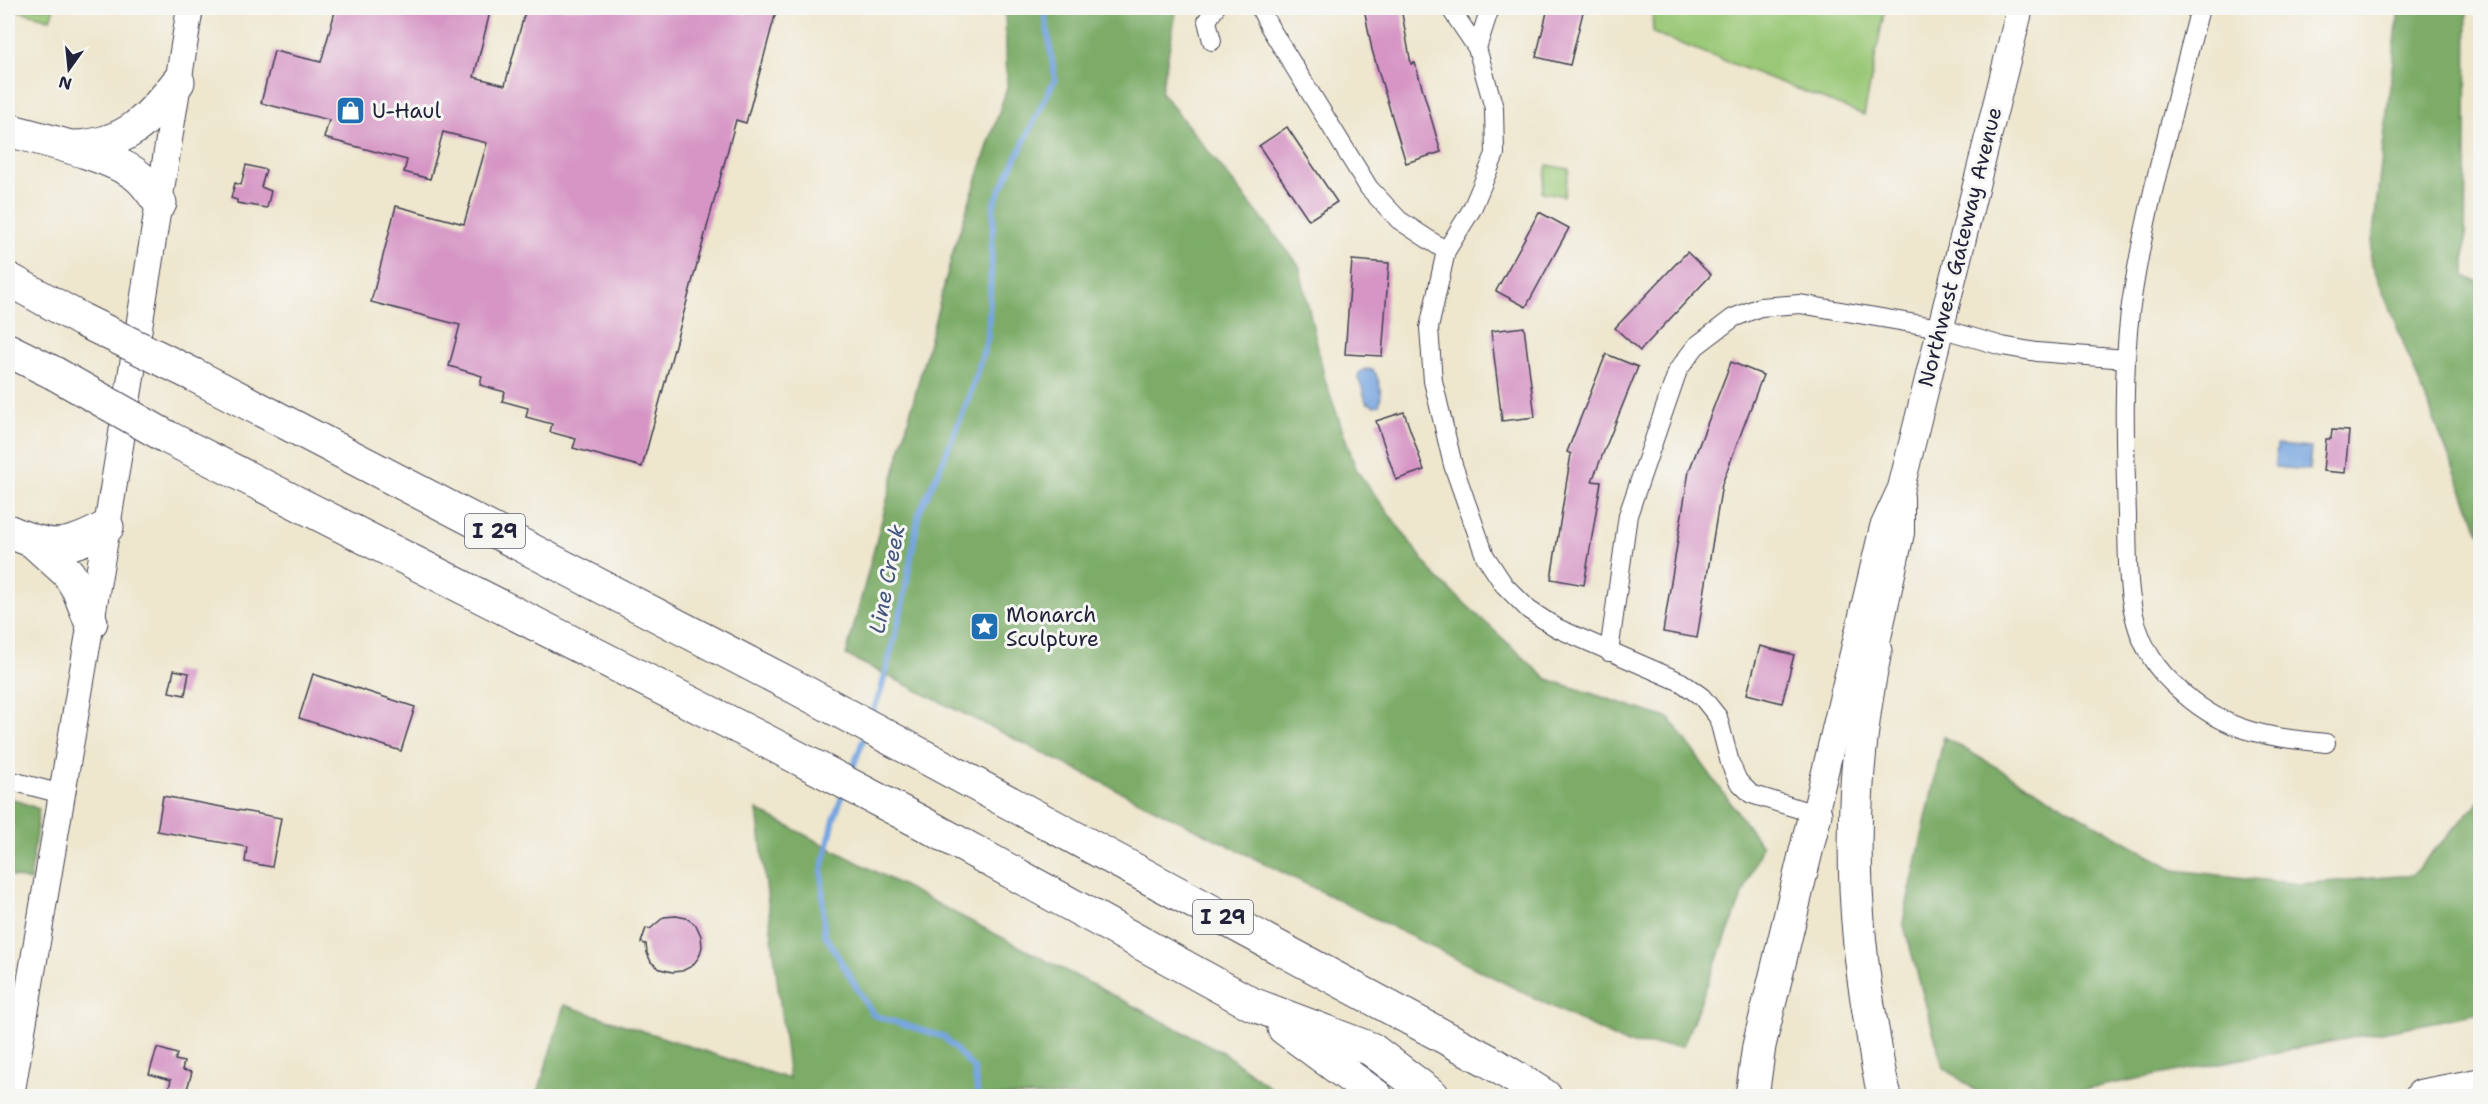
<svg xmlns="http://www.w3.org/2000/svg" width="2488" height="1104" font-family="'Shantell Sans',sans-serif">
  <rect width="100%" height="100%" fill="#f6f6f2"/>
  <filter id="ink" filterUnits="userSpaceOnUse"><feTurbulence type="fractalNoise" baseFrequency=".0167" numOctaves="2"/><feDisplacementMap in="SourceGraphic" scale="12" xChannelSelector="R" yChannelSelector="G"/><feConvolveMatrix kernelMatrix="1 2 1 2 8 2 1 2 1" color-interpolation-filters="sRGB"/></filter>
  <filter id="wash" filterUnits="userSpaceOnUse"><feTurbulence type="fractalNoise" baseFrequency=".008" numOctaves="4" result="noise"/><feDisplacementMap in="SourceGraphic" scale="24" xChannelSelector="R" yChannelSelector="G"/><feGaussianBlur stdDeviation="1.35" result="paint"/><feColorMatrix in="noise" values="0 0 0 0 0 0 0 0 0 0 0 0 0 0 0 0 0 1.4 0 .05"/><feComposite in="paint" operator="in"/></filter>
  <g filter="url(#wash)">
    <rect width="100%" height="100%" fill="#eee6cd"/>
    <g fill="#9ac876" stroke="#5e7558" stroke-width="1.5">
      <polygon points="17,8 54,8 50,19 16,10"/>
      <polygon points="1652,8 1885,8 1864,115 1653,33"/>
      <polygon points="1547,165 1569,169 1564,196 1542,192"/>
    </g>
    <g fill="#7bac67" stroke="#4e6751" stroke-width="1.5">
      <polygon points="1005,8 1177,8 1161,92 1299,265 1325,380 1357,471 1436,577 1547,679 1670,719 1762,846 1683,1046 1627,1044 846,655 954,248 1007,88"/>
      <polygon points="2399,8 2467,8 2465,277 2480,282 2480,534 2370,260"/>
      <polygon points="1944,737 2175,870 2299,884 2412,875 2480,800 2480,1013 2049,1096 1983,1096 1943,1067 1903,922"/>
      <polygon points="8,797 39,809 30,881 8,875"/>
      <polygon points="757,810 1224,1053 1281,1096 537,1096 564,1005 789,1079"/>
    </g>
    <g fill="#76a5df" stroke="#4c648d" stroke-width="1.5">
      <path d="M1365 369 1373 370C1379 377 1383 397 1379 405L1374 406 1366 402 1362 387 1358 379 1359 373Z"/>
      <polygon points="2277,445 2311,448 2309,470 2275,467"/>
    </g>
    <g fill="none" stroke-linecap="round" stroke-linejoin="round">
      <g stroke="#76a5df" stroke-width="6">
        <polyline points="871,717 881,690 902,608 919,513 941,466 968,400 988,338 994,203 1055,79 1044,8"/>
        <polyline points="851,773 865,735"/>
        <polyline points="843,794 834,819 822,870 824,933 873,1015 944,1037 974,1069 978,1096"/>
      </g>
    </g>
    <g id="blocks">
      <g fill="#d695c5">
        <polygon points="336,8 491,8 474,77 505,85 526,8 724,8 747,14 749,8 777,8 746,123 736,120 642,467 573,448 576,439 550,432 552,424 526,417 528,408 502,401 505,392 480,385 482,376 449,366 460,325 371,302 396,206 464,224 487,143 443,132 430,179 404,172 407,160 324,138 329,120 261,103 274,51 321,62"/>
        <polygon points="1364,8 1401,8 1411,64 1415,63 1441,152 1406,163 1372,50"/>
        <polygon points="1548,8 1584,8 1570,65 1536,57"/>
        <polygon points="1287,127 1337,202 1309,220 1259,146"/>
        <polygon points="246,165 266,170 261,187 271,191 267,208 237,203 237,200 231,198 235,183 241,185"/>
        <polygon points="1539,212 1569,228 1526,307 1496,291"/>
        <polygon points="1687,252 1711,275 1640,351 1615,328"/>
        <polygon points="1352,260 1389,263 1382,356 1345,354"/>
        <polygon points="1524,327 1535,417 1502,421 1491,331"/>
        <polygon points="1606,354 1638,367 1592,481 1601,482 1584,585 1551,579 1571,454 1567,452"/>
        <polygon points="1731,362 1763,375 1722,484 1697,638 1663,632 1689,471"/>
        <polygon points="1404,412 1424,470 1396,480 1376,421"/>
        <polygon points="2332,430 2349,431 2345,473 2323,471 2326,439 2331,439"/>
        <polygon points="1760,646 1794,655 1782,703 1747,694"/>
        <polygon points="174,670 189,673 185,695 169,692"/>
        <polygon points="313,674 415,707 401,751 299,718"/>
        <polygon points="163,796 281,818 272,867 245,862 247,847 157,831"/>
        <polygon points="676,916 686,918 696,925 701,936 702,947 699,957 692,966 682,971 672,972 660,969 651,962 647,953 646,944 641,943 646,928 650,929 664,917"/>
        <polygon points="157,1048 177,1054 175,1060 184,1062 182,1070 192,1072 185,1096 167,1096 171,1080 149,1074"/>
      </g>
    </g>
  </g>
  <g filter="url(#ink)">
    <use href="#blocks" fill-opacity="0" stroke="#413f51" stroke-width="1.5"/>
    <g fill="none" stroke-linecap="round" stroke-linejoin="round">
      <defs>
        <g id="minor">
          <polyline points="1260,8 1269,26 1369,188 1399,220 1446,251"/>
          <polyline points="1450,8 1477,48 1494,108 1495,154 1472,209 1446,251 1429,328 1433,381 1453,465 1485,556 1504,585 1529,610 1557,628 1681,682 1702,697 1718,717 1730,763 1738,781 1751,794 1815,814"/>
          <path d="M2200 8C2175 108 2144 209 2130 312 2122 379 2125 448 2127 516 2128 562 2125 616 2151 657 2159 671 2171 683 2184 694 2228 733 2270 737 2326 743"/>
          <polyline points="1212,41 1207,21 1215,8"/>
          <polyline points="1477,48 1490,8"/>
          <polyline points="1609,652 1628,515 1678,370 1696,346 1733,318 1760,307 1800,304 1940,328 2002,346 2037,352 2126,359"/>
          <polyline points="8,780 62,794"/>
        </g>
        <g id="secondary">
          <polyline points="1875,651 1901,533 1901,497"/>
          <polyline points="1815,814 1883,527 1901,488 2020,8"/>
          <polyline points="11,1096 107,527 190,8"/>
        </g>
        <g id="motorway">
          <path d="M8 130C41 139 114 156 139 177 147 184 154 195 160 203"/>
          <path d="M73 147C124 146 148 121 178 82"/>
          <polyline points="8,279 82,320"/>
          <polyline points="8,350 54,373"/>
          <polyline points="194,375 795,687 1489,1061 1545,1096"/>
          <polyline points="167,437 764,740 926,825 1252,1004 1371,1049 1433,1096"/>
          <path d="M8 531C51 550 66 550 107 527"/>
          <polyline points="35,543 68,573 78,589 91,622"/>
          <path d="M1875 651C1849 774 1849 905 1872 1029 1876 1051 1878 1075 1885 1096"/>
          <polyline points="1284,1028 1376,1096"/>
          <polyline points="1752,1096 1759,1046 1815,814"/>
          <polyline points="2422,1096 2480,1085"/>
        </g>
      </defs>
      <use href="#minor" stroke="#413f51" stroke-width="20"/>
      <use href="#secondary" stroke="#413f51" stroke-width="28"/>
      <use href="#motorway" stroke="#413f51" stroke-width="35"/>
      <use href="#minor" stroke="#fff" stroke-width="18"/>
      <use href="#secondary" stroke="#fff" stroke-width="26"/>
      <use href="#motorway" stroke="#fff" stroke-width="33"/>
      <defs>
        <g id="motorway-bridge">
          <polyline points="82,320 194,375"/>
          <polyline points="54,373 167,437"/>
        </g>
      </defs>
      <use href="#motorway-bridge" stroke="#413f51" stroke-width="35" stroke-linecap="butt"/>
      <use href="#motorway-bridge" stroke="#fff" stroke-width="33"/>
    </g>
  </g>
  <defs>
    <symbol id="shop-square" viewBox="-11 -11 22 22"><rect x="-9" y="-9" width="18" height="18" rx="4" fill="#1f6fb2" stroke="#f6f6f2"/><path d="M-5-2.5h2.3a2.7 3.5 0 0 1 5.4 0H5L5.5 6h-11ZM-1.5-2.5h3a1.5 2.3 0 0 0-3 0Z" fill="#fff"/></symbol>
    <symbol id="sight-square" viewBox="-11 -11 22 22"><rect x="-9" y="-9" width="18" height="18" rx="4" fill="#1f6fb2" stroke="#f6f6f2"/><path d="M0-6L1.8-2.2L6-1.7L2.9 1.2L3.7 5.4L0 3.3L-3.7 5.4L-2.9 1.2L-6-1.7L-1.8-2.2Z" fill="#fff"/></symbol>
  </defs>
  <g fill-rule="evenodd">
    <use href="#shop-square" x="334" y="94" width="33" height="33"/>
    <use href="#sight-square" x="968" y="610" width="33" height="33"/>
  </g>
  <g text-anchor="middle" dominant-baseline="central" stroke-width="6" stroke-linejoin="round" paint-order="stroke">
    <g fill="#f6f6f2" stroke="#626272" stroke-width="1.5">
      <rect x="465" y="514" width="60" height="34" rx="4.5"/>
      <rect x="1193" y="900" width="60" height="34" rx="4.5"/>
    </g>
    <g font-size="20" font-weight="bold" fill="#22223b">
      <text x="495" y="531">I 29</text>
      <text x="1223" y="917">I 29</text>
    </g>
    <g font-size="21" fill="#22223b" stroke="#f6f6f2" text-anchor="start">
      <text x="372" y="111">U-Haul</text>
      <text x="1006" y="615">Monarch<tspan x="1006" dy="24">Sculpture</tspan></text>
    </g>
    <g font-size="21" fill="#22223b" stroke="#f6f6f2">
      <text transform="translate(1960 247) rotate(-76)">Northwest Gateway Avenue</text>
    </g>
    <g font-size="22" font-style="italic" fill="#44567d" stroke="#f6f6f2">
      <text transform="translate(887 579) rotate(-79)">Line Creek</text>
    </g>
  </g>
  <rect width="2488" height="1104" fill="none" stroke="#f6f6f2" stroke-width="30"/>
  <g transform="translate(69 69) rotate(195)" stroke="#f6f6f2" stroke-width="4.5" paint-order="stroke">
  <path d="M0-4.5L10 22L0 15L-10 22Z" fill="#22223b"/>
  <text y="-9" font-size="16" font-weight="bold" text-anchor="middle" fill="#22223b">N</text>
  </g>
</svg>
